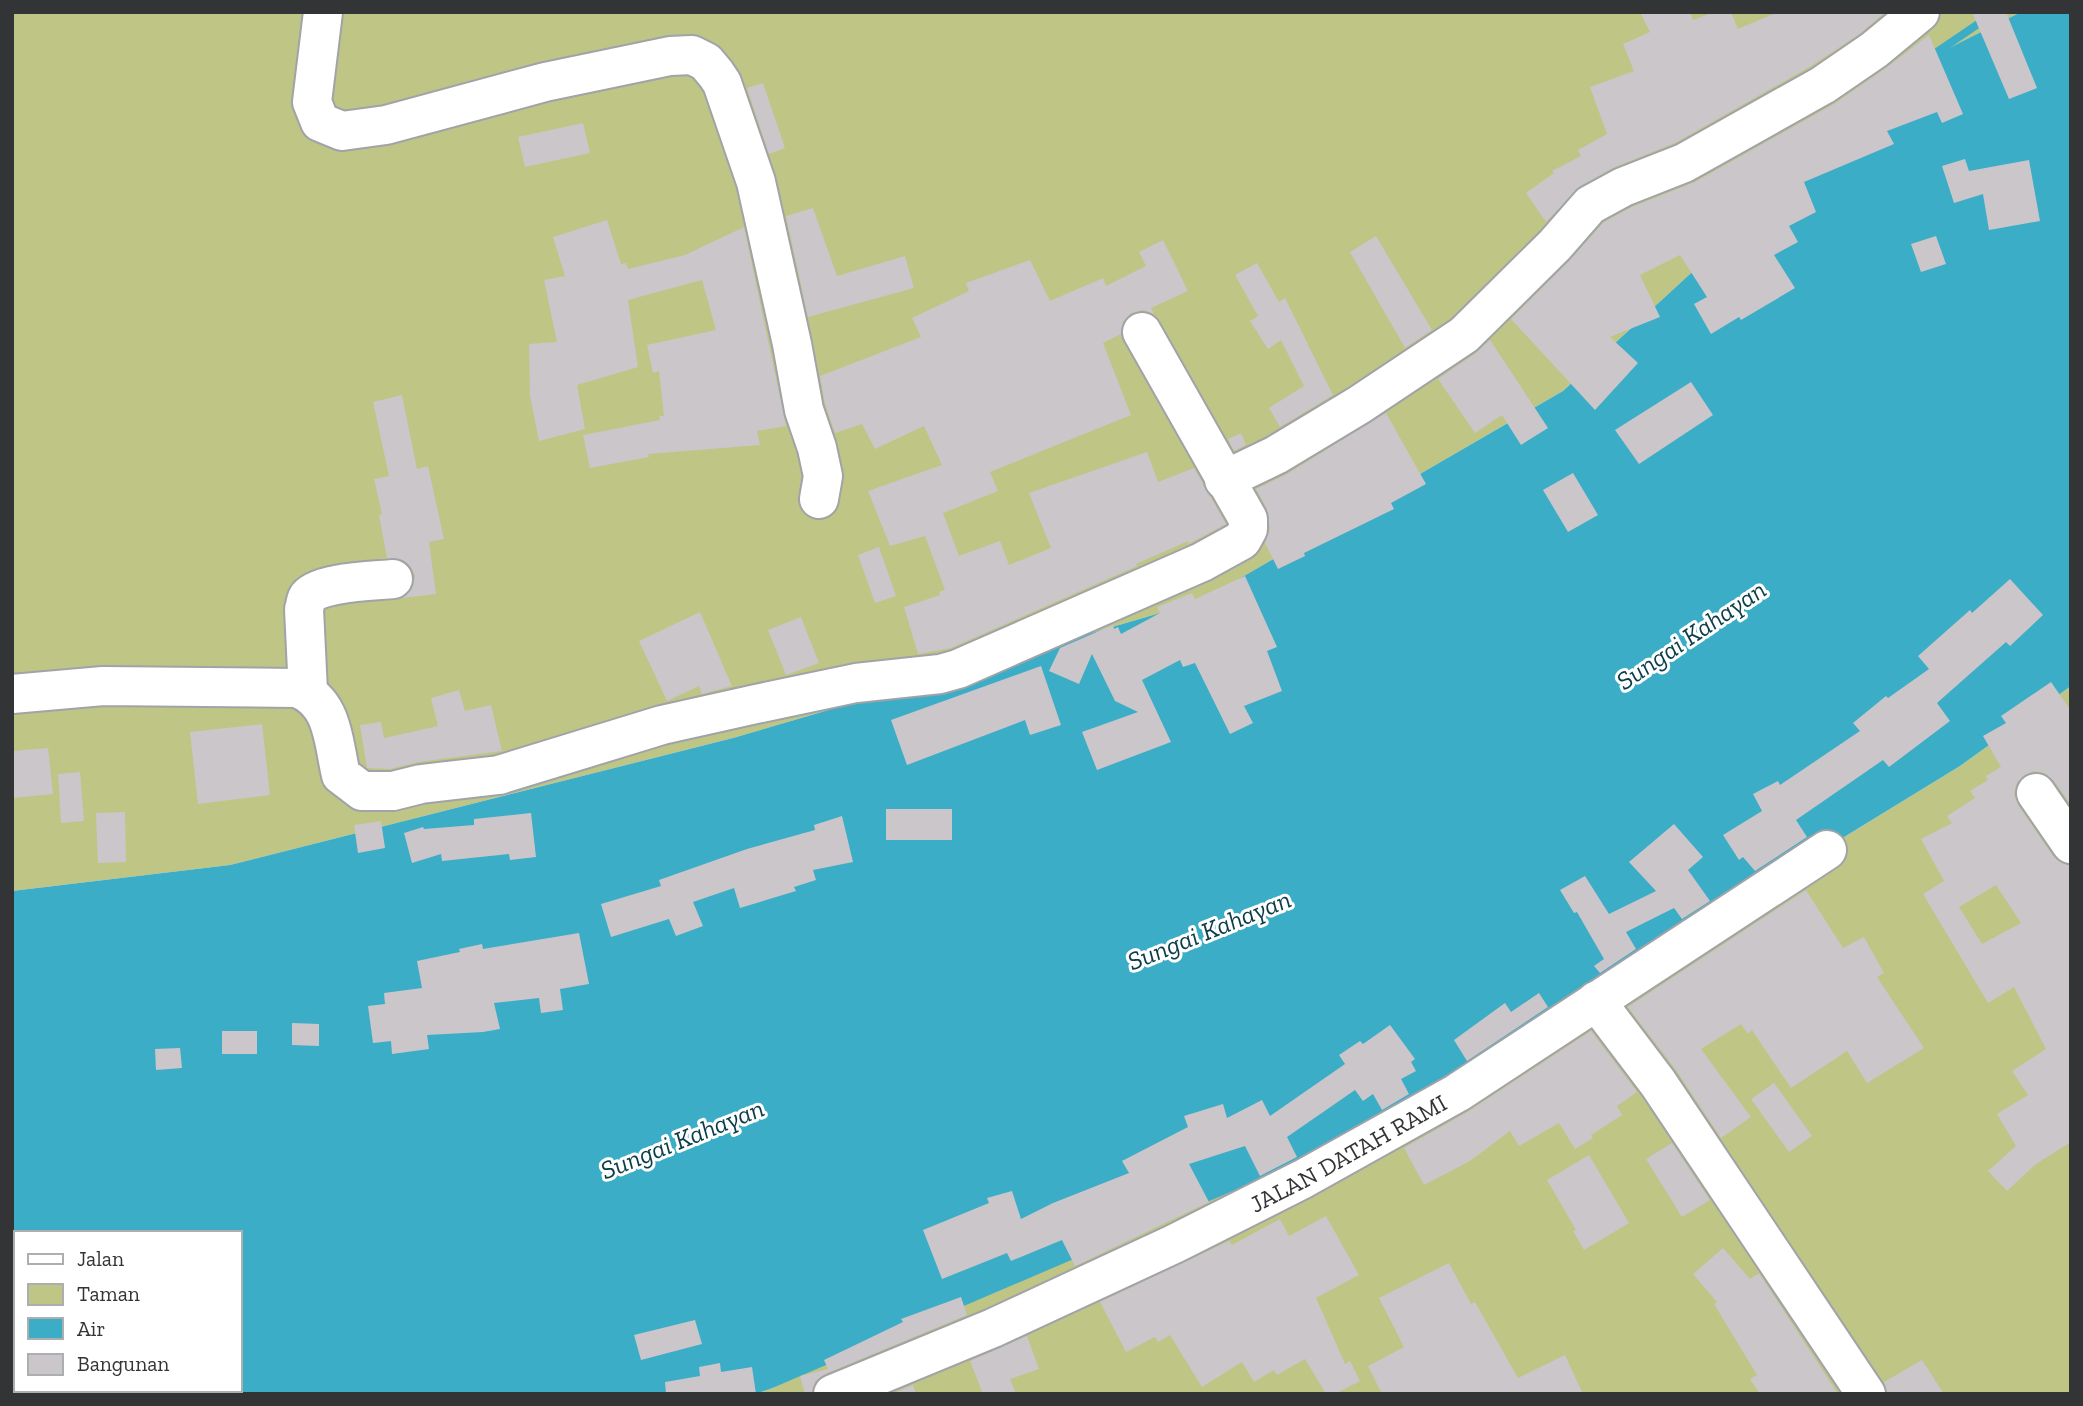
<svg xmlns="http://www.w3.org/2000/svg" width="2083" height="1406" font-family="'Zilla Slab',serif">
  <rect width="100%" height="100%" fill="#edf0f5"/>
  <g fill="#bfc585">
    <polygon points="12,12 2021,12 1919,63 1563,391 1201,601 733,738 230,865 12,891"/>
    <polygon points="2071,686 2071,1394 754,1394 770,1389 1611,980 1960,766"/>
  </g>
  <path fill="#3badc7" fill-rule="evenodd" d="M2021 12H2071V686L1960 766 1611 980 1298 1163 770 1389 754 1394H12V891L230 865 733 738 1201 601 1563 391 1919 63ZM16 1233H240V1390H16Z"/>
  <g fill="none" stroke-linecap="round" stroke-linejoin="round">
    <polyline stroke="#3badc7" stroke-width="8" points="1928,58 1984,20"/>
  </g>
  <g fill="#cbc6ca" fill-rule="evenodd">
    <polygon points="1640,12 1690,12 1693,20 1714,12 1731,12 1738,29 1778,12 1885,12 1861,33 1811,66 1675,143 1615,167 1580,186 1546,222 1526,193 1554,173 1552,171 1581,156 1578,150 1607,134 1590,87 1634,71 1623,44 1650,32"/>
    <polygon points="1972,12 2006,12 2037,88 2009,99"/>
    <polygon points="1929,35 1963,114 1942,123 1937,112 1887,131 1894,144 1804,182 1816,212 1789,226 1798,242 1774,255 1795,288 1741,320 1739,317 1711,334 1694,304 1707,297 1680,255 1640,275 1660,317 1610,337 1638,363 1595,410 1511,319 1570,260 1604,222 1632,207 1695,182 1834,104 1886,68"/>
    <polygon points="763,83 785,148 769,154 747,88"/>
    <polygon points="583,123 590,153 525,167 518,137"/>
    <polygon points="1965,159 1969,171 2029,160 2040,221 1989,230 1983,194 1954,203 1942,166"/>
    <polygon points="813,208 837,276 905,256 914,288 808,317 786,216"/>
    <polygon points="607,220 621,264 626,263 628,269 685,255 744,227 786,426 757,431 760,445 648,454 649,457 590,468 583,435 660,420 659,416 664,416 659,371 653,373 647,345 716,330 702,280 628,300 638,367 577,385 585,429 539,441 530,396 529,344 557,342 544,280 565,276 553,237"/>
    <polygon points="1376,236 1432,330 1405,348 1350,252"/>
    <polygon points="1936,236 1946,264 1921,272 1911,244"/>
    <polygon points="1163,240 1188,291 1151,308 1154,314 1143,310 1131,313 1123,322 1121,334 1103,343 1131,415 990,472 998,491 943,513 959,556 1000,541 1009,565 1051,548 1029,493 1147,452 1158,482 1194,468 1226,524 1192,542 1189,544 1188,541 1136,564 1137,566 951,648 918,654 904,607 940,595 939,592 945,590 925,536 890,546 868,491 942,465 924,426 875,449 862,424 835,433 825,404 820,376 921,337 912,318 969,291 966,283 1030,260 1050,301 1103,278 1106,286 1146,266 1139,252"/>
    <polygon points="1257,263 1279,302 1285,298 1333,395 1280,427 1269,408 1304,386 1281,340 1268,349 1250,321 1258,316 1235,275"/>
    <polygon points="1490,340 1548,428 1521,445 1502,415 1475,433 1438,379 1476,353"/>
    <polygon points="1691,382 1713,415 1639,464 1615,430"/>
    <polygon points="402,395 417,469 428,466 444,539 429,542 436,594 402,598 412,589 415,576 411,567 403,560 387,558 379,515 382,514 374,479 389,476 373,402"/>
    <polygon points="1386,413 1426,484 1391,503 1394,509 1304,553 1305,556 1278,569 1265,543 1270,529 1267,509 1256,489 1287,474"/>
    <polygon points="1241,433 1246,445 1234,451 1228,439"/>
    <polygon points="1573,473 1598,515 1568,532 1543,490"/>
    <polygon points="879,547 896,596 875,603 858,555"/>
    <polygon points="1245,576 1277,647 1267,651 1282,691 1244,706 1253,723 1230,734 1195,663 1183,667 1180,660 1142,680 1171,742 1097,770 1082,732 1138,712 1115,701 1092,654 1079,684 1049,671 1060,648 1113,625 1114,629 1118,627 1121,634 1160,613 1157,607 1192,593 1195,599"/>
    <polygon points="2010,579 2043,615 2010,646 2006,642 1937,703 1950,721 1889,767 1883,760 1796,820 1807,837 1755,871 1743,857 1739,860 1723,835 1762,811 1753,794 1778,781 1780,785 1860,731 1853,723 1886,696 1888,698 1929,669 1918,656 1970,610 1972,613"/>
    <polygon points="700,612 732,686 702,694 699,686 667,701 639,641"/>
    <polygon points="801,617 819,663 786,675 768,630"/>
    <polygon points="1041,666 1061,725 1030,735 1025,720 907,765 891,720"/>
    <path d="M2051 682 2071 711V805L2054 781 2045 773 2034 771 2024 775 2017 783 2014 794 2018 805 2053 856 2061 863 2071 866V1142L2036 1164 2007 1191 1988 1171 2016 1146 1997 1114 2028 1095 2012 1071 2046 1049 2014 987 1988 1003 1923 894 1944 881 1921 839 1952 823 1947 816 1975 798 1970 791 1988 780 1986 776 2001 767 1983 736 2006 723 2001 716ZM1996 885 2021 923 1982 944 1959 907Z"/>
    <polygon points="459,690 465,711 491,705 502,751 418,762 390,769 367,768 360,725 381,722 384,738 438,726 431,698"/>
    <polygon points="262,724 270,795 198,804 190,732"/>
    <polygon points="48,748 53,794 12,798 12,751"/>
    <polygon points="80,772 84,821 61,823 58,774"/>
    <rect x="886" y="809" width="66" height="31"/>
    <polygon points="125,812 126,862 98,863 96,813"/>
    <polygon points="531,813 536,857 510,860 509,854 442,861 441,854 412,863 404,833 423,827 424,829 474,825 474,819"/>
    <polygon points="842,816 853,862 813,870 816,880 794,887 796,891 740,908 734,888 693,902 703,926 676,936 669,919 611,937 601,904 661,886 659,880 747,849 815,830 814,825"/>
    <polygon points="381,821 385,848 358,853 354,825"/>
    <polygon points="1674,824 1703,857 1688,870 1710,901 1682,919 1674,908 1626,932 1636,949 1600,973 1594,966 1604,959 1577,912 1574,913 1560,890 1585,876 1609,914 1656,891 1629,862"/>
    <polygon points="1806,890 1843,948 1864,937 1884,973 1877,977 1924,1048 1867,1083 1847,1051 1791,1088 1752,1030 1748,1034 1741,1024 1701,1049 1751,1117 1721,1138 1676,1070 1628,1007"/>
    <polygon points="579,933 589,984 560,989 563,1010 541,1013 539,998 494,1003 500,1029 483,1032 427,1035 429,1049 392,1054 391,1041 373,1043 368,1006 385,1004 384,993 422,988 417,961 460,952 459,949 482,944 483,949"/>
    <polygon points="1539,993 1548,1007 1467,1061 1454,1040 1505,1003 1511,1012"/>
    <polygon points="292,1023 319,1024 319,1046 292,1045"/>
    <polygon points="1390,1025 1415,1059 1411,1062 1416,1071 1401,1079 1409,1094 1382,1110 1373,1094 1363,1101 1355,1090 1287,1137 1297,1157 1260,1176 1245,1146 1189,1164 1209,1202 1075,1266 1062,1240 1011,1261 1007,1253 942,1279 923,1230 989,1203 987,1198 1012,1191 1021,1219 1053,1203 1129,1173 1122,1161 1188,1127 1184,1116 1223,1104 1227,1118 1262,1100 1270,1116 1345,1064 1339,1055 1360,1041 1363,1044"/>
    <rect x="222" y="1031" width="35" height="23"/>
    <polygon points="1591,1031 1637,1092 1617,1106 1622,1115 1591,1135 1593,1138 1575,1149 1559,1123 1519,1146 1510,1131 1470,1161 1424,1185 1404,1148 1469,1111"/>
    <polygon points="180,1048 182,1068 156,1070 155,1049"/>
    <polygon points="1774,1083 1812,1136 1789,1152 1751,1099"/>
    <polygon points="1672,1143 1710,1200 1682,1217 1646,1159"/>
    <polygon points="1589,1155 1629,1223 1584,1250 1573,1231 1576,1230 1547,1180"/>
    <polygon points="1326,1216 1359,1275 1316,1298 1345,1364 1350,1361 1360,1381 1335,1394 1326,1394 1305,1359 1277,1375 1274,1370 1254,1382 1242,1362 1202,1387 1170,1335 1158,1342 1155,1337 1126,1352 1100,1302 1229,1241 1232,1245 1280,1219 1289,1236"/>
    <polygon points="1723,1248 1750,1279 1759,1273 1838,1394 1760,1394 1750,1379 1757,1375 1714,1304 1717,1302 1693,1274"/>
    <polygon points="1449,1263 1471,1304 1475,1302 1518,1378 1565,1355 1583,1394 1382,1394 1368,1366 1404,1347 1379,1298"/>
    <polygon points="961,1297 967,1315 825,1374 815,1381 812,1394 805,1394 800,1376 828,1369 824,1360 903,1322 901,1319"/>
    <polygon points="695,1320 702,1344 641,1360 634,1335"/>
    <polygon points="1027,1336 1039,1369 1010,1379 1016,1394 983,1394 970,1361"/>
    <polygon points="1922,1360 1944,1394 1888,1394 1884,1382"/>
    <polygon points="720,1363 721,1372 752,1367 756,1394 666,1394 665,1382 700,1376 699,1367"/>
    <polygon points="913,1385 916,1394 891,1394"/>
  </g>
  <g fill="none" stroke-linecap="round" stroke-linejoin="round">
    <defs>
      <g id="minor">
        <polyline points="323,12 312,102 320,122 342,131 386,125 545,82 670,56 692,55 706,62 716,74 722,83 756,182 792,344 804,410 817,448 823,476 819,499"/>
        <polyline points="1224,480 1276,455 1359,405 1464,335 1555,245 1590,205 1623,187 1684,163 1823,85 1874,50 1920,12"/>
        <path d="M308 692 304 609C305 607 306 599 307 598 316 582 375 581 393 579"/>
        <path d="M12 694 103 686 297 688C334 702 333 742 341 775L362 791H393L421 784 499 775 662 725 756 704 856 683 940 674 958 669 1202 562 1242 540 1248 529V519L1142 332"/>
        <polyline points="2036,793 2071,844"/>
        <polyline points="1596,1001 1658,1083 1866,1394"/>
        <path id="s1" d="M833 1394 993 1328 1174 1244 1303 1179 1457 1093 1827 850"/>
      </g>
    </defs>
    <use href="#minor" stroke="#a0a3a7" stroke-width="42"/>
    <use href="#minor" stroke="#fff" stroke-width="38"/>
  </g>
  <g text-anchor="middle" dominant-baseline="central" stroke-width="6" stroke-linejoin="round" paint-order="stroke">
    <g font-size="24" fill="#333436" stroke="#fff">
      <text stroke="none"><textPath href="#s1" startOffset="569">JALAN DATAH RAMI</textPath></text>
    </g>
    <g font-size="26" font-style="italic" fill="#0a3d49" stroke="#fff">
      <text transform="translate(1691 635) rotate(-34)">Sungai Kahayan</text>
      <text transform="translate(1209 930) rotate(-22)">Sungai Kahayan</text>
      <text transform="translate(682 1139) rotate(-22)">Sungai Kahayan</text>
    </g>
  </g>
  <rect width="2083" height="1406" fill="none" stroke="#333436" stroke-width="28"/>
  <rect x="14" y="1231" width="228" height="161" fill="#ffffff" stroke="#adaeaf" stroke-width="2"/>
  <rect x="28" y="1254" width="35" height="10" fill="#ffffff" stroke="#adaeaf" stroke-width="2"/>
  <text x="77" y="1266" font-size="21" fill="#333436">Jalan</text>
  <rect x="28" y="1284" width="35" height="21" fill="#bfc585" stroke="#adaeaf" stroke-width="2"/>
  <text x="77" y="1301" font-size="21" fill="#333436">Taman</text>
  <rect x="28" y="1318" width="35" height="21" fill="#3badc7" stroke="#adaeaf" stroke-width="2"/>
  <text x="77" y="1336" font-size="21" fill="#333436">Air</text>
  <rect x="28" y="1354" width="35" height="21" fill="#cbc6ca" stroke="#adaeaf" stroke-width="2"/>
  <text x="77" y="1371" font-size="21" fill="#333436">Bangunan</text>
</svg>
